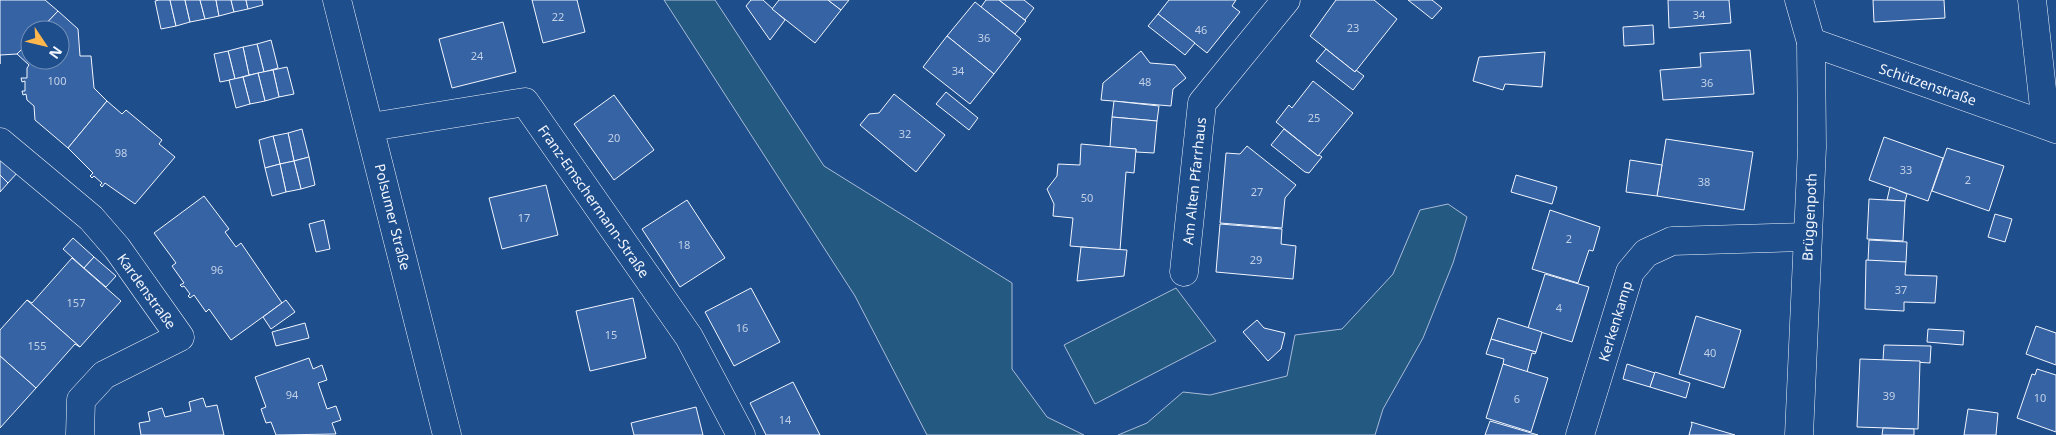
<svg xmlns="http://www.w3.org/2000/svg" width="2056" height="435" font-family="'Noto Sans',sans-serif">
  <rect width="100%" height="100%" fill="#1f4e8c"/>
  <g fill="#245a82" stroke="#a8bbd7">
    <polygon points="664,0 715,0 824,166 1012,283 1012,369 1047,417 1084,435 927,435 855,296"/>
    <polygon points="1448,204 1467,217 1453,263 1423,338 1383,409 1375,435 1118,435 1147,423 1183,392 1210,395 1287,376 1295,335 1342,329 1393,274 1420,210"/>
    <polygon points="1176,288 1216,341 1095,404 1064,345"/>
  </g>
  <g fill="#3563a3" stroke="#f2f6ff">
    <polygon points="0,0 45,0 58,11 40,30 30,30 30,41 17,54 0,55 0,64"/>
    <polygon points="159,0 170,0 176,26 161,29 155,1"/>
    <polygon points="170,0 185,0 190,22 176,26"/>
    <polygon points="185,0 200,0 205,19 190,22"/>
    <polygon points="200,0 216,0 219,16 205,19"/>
    <polygon points="216,0 231,0 234,12 219,16"/>
    <polygon points="231,0 246,0 248,9 234,12"/>
    <polygon points="246,0 262,0 263,5 248,9"/>
    <polygon points="532,0 577,0 585,32 543,43"/>
    <polygon points="751,0 763,0 785,20 770,40 746,6"/>
    <polygon points="779,0 828,0 841,10 815,43 772,9"/>
    <polygon points="828,0 849,0 841,10"/>
    <polygon points="986,0 999,0 1026,21 1015,34 981,7"/>
    <polygon points="999,0 1024,0 1034,8 1025,20"/>
    <polygon points="1169,0 1236,0 1232,6 1240,12 1207,53 1158,14"/>
    <polygon points="1336,0 1374,0 1397,19 1355,72 1310,36"/>
    <polygon points="1408,0 1432,0 1442,8 1432,19"/>
    <polygon points="1668,0 1729,0 1731,23 1669,28"/>
    <polygon points="1873,0 1944,0 1945,18 1874,22"/>
    <polygon points="975,2 1021,39 994,74 947,36"/>
    <polygon points="58,11 78,29 80,56 91,56 94,88 107,101 68,148 35,120 34,106 27,100 26,94 23,95 22,91 25,91 25,81 22,82 21,78 27,78 27,68 29,65 17,54 30,41 30,60 60,60 60,30 40,30"/>
    <polygon points="1158,14 1195,43 1185,55 1148,26"/>
    <polygon points="503,22 516,72 452,88 439,39"/>
    <polygon points="1653,25 1654,44 1624,46 1623,27"/>
    <polygon points="947,36 994,74 970,104 923,67"/>
    <polygon points="271,40 278,68 264,72 257,44"/>
    <polygon points="257,44 264,72 249,75 243,47"/>
    <polygon points="243,47 249,75 235,79 228,51"/>
    <polygon points="1326,49 1355,72 1356,70 1364,76 1353,90 1316,61"/>
    <polygon points="1750,50 1754,94 1663,100 1660,70 1701,67 1700,53"/>
    <polygon points="228,51 235,79 220,82 214,54"/>
    <polygon points="1141,51 1150,63 1175,65 1186,78 1173,89 1171,106 1101,100 1103,83"/>
    <polygon points="1545,52 1542,87 1505,84 1503,90 1473,81 1479,57"/>
    <polygon points="287,67 294,94 279,97 273,70"/>
    <polygon points="273,70 279,97 265,101 258,73"/>
    <polygon points="258,73 265,101 250,104 243,77"/>
    <polygon points="243,77 250,104 236,108 229,80"/>
    <polygon points="1313,81 1353,113 1318,156 1276,122 1289,105 1292,108"/>
    <polygon points="946,92 978,118 969,130 936,104"/>
    <polygon points="894,94 945,135 916,172 860,125 869,114 879,113"/>
    <polygon points="614,95 654,150 614,180 574,124"/>
    <polygon points="107,101 122,114 126,110 162,140 159,144 175,157 135,204 105,183 102,187 100,185 102,183 94,176 92,178 90,176 93,173 68,148"/>
    <polygon points="1114,101 1159,106 1157,121 1112,117"/>
    <polygon points="1112,117 1157,121 1154,153 1136,152 1136,149 1110,147"/>
    <polygon points="302,129 309,157 294,161 288,133"/>
    <polygon points="1284,129 1318,156 1319,155 1322,157 1309,173 1305,172 1271,145"/>
    <polygon points="288,133 294,161 280,164 273,136"/>
    <polygon points="273,136 280,164 265,168 259,140"/>
    <polygon points="1884,137 1943,158 1928,201 1869,180"/>
    <polygon points="1666,139 1753,152 1744,210 1657,196"/>
    <polygon points="1081,144 1136,149 1134,173 1126,172 1120,250 1070,246 1073,218 1053,216 1054,204 1047,189 1057,176 1058,164 1080,165"/>
    <polygon points="1247,146 1296,185 1285,198 1282,228 1220,223 1226,153 1240,154"/>
    <polygon points="1947,148 2004,166 1989,211 1932,191"/>
    <polygon points="0,157 18,172 8,183 0,175"/>
    <polygon points="309,157 315,185 301,189 294,161"/>
    <polygon points="1630,160 1662,165 1657,196 1626,192"/>
    <polygon points="294,161 301,189 286,192 280,164"/>
    <polygon points="280,164 286,192 272,196 265,168"/>
    <polygon points="0,175 8,183 0,192"/>
    <polygon points="1516,175 1557,187 1552,204 1511,192"/>
    <polygon points="546,185 558,235 502,249 489,198"/>
    <polygon points="1890,187 1907,194 1905,201 1887,200"/>
    <polygon points="204,196 229,229 225,232 236,247 241,243 282,303 231,340 209,309 206,312 194,295 190,298 188,296 190,294 184,286 182,287 180,285 184,283 172,266 176,263 154,233"/>
    <polygon points="1869,199 1905,201 1903,241 1867,239"/>
    <polygon points="687,200 725,258 680,287 642,229"/>
    <polygon points="1550,210 1600,227 1593,251 1589,250 1578,283 1532,269"/>
    <polygon points="1995,214 2012,219 2005,242 1988,237"/>
    <polygon points="324,220 330,249 316,252 309,224"/>
    <polygon points="1220,224 1282,229 1281,244 1296,246 1293,279 1216,272"/>
    <polygon points="73,238 94,257 84,268 63,249"/>
    <polygon points="1869,240 1907,242 1906,262 1868,261"/>
    <polygon points="1081,247 1127,250 1124,276 1077,281"/>
    <polygon points="94,257 116,276 106,287 84,268"/>
    <polygon points="72,258 121,301 80,347 27,300 32,303"/>
    <polygon points="1866,260 1906,262 1905,275 1937,276 1935,303 1904,302 1904,311 1865,309"/>
    <polygon points="1545,274 1589,287 1572,342 1528,328"/>
    <polygon points="751,288 780,342 734,366 705,312"/>
    <polygon points="633,298 646,358 590,371 576,311"/>
    <polygon points="27,300 80,347 75,344 36,388 0,356 0,330"/>
    <polygon points="286,300 295,312 271,329 263,317"/>
    <polygon points="1696,316 1741,330 1724,388 1679,374"/>
    <polygon points="1498,318 1542,332 1536,352 1491,339"/>
    <polygon points="1257,320 1264,328 1285,333 1281,349 1268,361 1243,332"/>
    <polygon points="305,323 309,338 276,346 272,332"/>
    <polygon points="2036,326 2056,333 2056,365 2026,354"/>
    <polygon points="1928,329 1964,331 1963,345 1927,342"/>
    <polygon points="1491,339 1536,352 1535,354 1532,353 1527,372 1503,364 1504,359 1486,354"/>
    <polygon points="1884,345 1931,346 1930,363 1883,360"/>
    <polygon points="0,356 36,388 0,428"/>
    <polygon points="309,358 313,369 322,365 327,380 318,383 327,409 336,406 341,420 332,423 336,434 276,435 271,422 266,423 261,409 266,407 255,377"/>
    <polygon points="1860,359 1920,361 1918,429 1857,427"/>
    <polygon points="1503,364 1548,378 1531,432 1486,418"/>
    <polygon points="1627,364 1655,373 1650,387 1623,379"/>
    <polygon points="2037,369 2056,375 2056,432 2017,418 2032,374 2035,375"/>
    <polygon points="1655,372 1690,383 1686,398 1650,387"/>
    <polygon points="793,382 820,435 766,435 750,403"/>
    <polygon points="203,398 206,407 217,405 224,435 141,435 139,423 150,421 148,412 162,408 165,417 191,411 189,402"/>
    <polygon points="696,407 703,435 634,435 631,423"/>
    <polygon points="1968,409 1998,413 1996,435 1964,435"/>
    <polygon points="1490,421 1538,435 1485,435"/>
    <polygon points="1691,422 1735,435 1689,435 1692,424"/>
    <polygon points="1883,428 1914,429 1914,435 1882,435"/>
  </g>
  <g fill="none" stroke-linecap="round" stroke-linejoin="round">
    <defs>
      <g id="minor">
        <polyline points="2032,0 2046,125"/>
        <polyline points="1811,42 2056,129"/>
        <polyline points="371,127 525,102 689,337 741,435"/>
        <polyline points="0,142 91,218 117,248 180,337 104,375 81,400 80,435"/>
        <polyline points="1184,272 1202,103 1286,0"/>
        <polyline points="1580,435 1630,272 1646,253 1672,241 1807,237"/>
        <polyline points="1799,435 1812,147 1811,42 1799,0"/>
      </g>
      <polyline id="major" points="337,0 447,435"/>
    </defs>
    <use href="#minor" stroke="#f2f6ff" stroke-width="29"/>
    <use href="#major" stroke="#f2f6ff" stroke-width="29"/>
    <use href="#minor" stroke="#1f4e8c" stroke-width="28"/>
    <use href="#major" stroke="#1f4e8c" stroke-width="28"/>
  </g>
  <g text-anchor="middle" dominant-baseline="central" stroke-width="4" stroke-linejoin="round" paint-order="stroke">
    <g font-size="11" fill="#c3d1e8">
      <text x="1699" y="14">34</text>
      <text x="558" y="16">22</text>
      <text x="1353" y="27">23</text>
      <text x="1201" y="29">46</text>
      <text x="984" y="37">36</text>
      <text x="477" y="55">24</text>
      <text x="958" y="70">34</text>
      <text x="57" y="80">100</text>
      <text x="1145" y="81">48</text>
      <text x="1707" y="82">36</text>
      <text x="1314" y="117">25</text>
      <text x="905" y="133">32</text>
      <text x="614" y="137">20</text>
      <text x="121" y="152">98</text>
      <text x="1906" y="169">33</text>
      <text x="1968" y="179">2</text>
      <text x="1704" y="181">38</text>
      <text x="1257" y="191">27</text>
      <text x="1087" y="197">50</text>
      <text x="524" y="217">17</text>
      <text x="1569" y="238">2</text>
      <text x="684" y="244">18</text>
      <text x="1256" y="259">29</text>
      <text x="217" y="269">96</text>
      <text x="1901" y="289">37</text>
      <text x="76" y="302">157</text>
      <text x="1559" y="307">4</text>
      <text x="742" y="327">16</text>
      <text x="611" y="334">15</text>
      <text x="37" y="345">155</text>
      <text x="1710" y="352">40</text>
      <text x="292" y="394">94</text>
      <text x="1889" y="395">39</text>
      <text x="2040" y="397">10</text>
      <text x="1517" y="398">6</text>
      <text x="785" y="419">14</text>
    </g>
    <g font-size="14" fill="#f2f6ff" stroke="#1f4e8c">
      <text transform="translate(1928 84) rotate(19)">Schützenstraße</text>
      <text transform="translate(1194 181) rotate(-84)">Am Alten Pfarrhaus</text>
      <text transform="translate(594 201) rotate(55)">Franz-Emschermann-Straße</text>
      <text transform="translate(393 217) rotate(76)">Polsumer Straße</text>
      <text transform="translate(1809 217) rotate(-87)">Brüggenpoth</text>
      <text transform="translate(147 291) rotate(54)">Kardenstraße</text>
      <text transform="translate(1615 321) rotate(-73)">Kerkenkamp</text>
    </g>
  </g>
  <g transform="translate(45 45) rotate(125)"><circle r="24" fill="#1f4e8c" stroke="#7391ba"/>
  <path d="M0-4L9 19L0 12L-9 19Z" fill="#ffb74d"/>
  <text y="-8" font-size="14" font-weight="bold" text-anchor="middle" fill="#f2f6ff">N</text>
  </g>
</svg>
